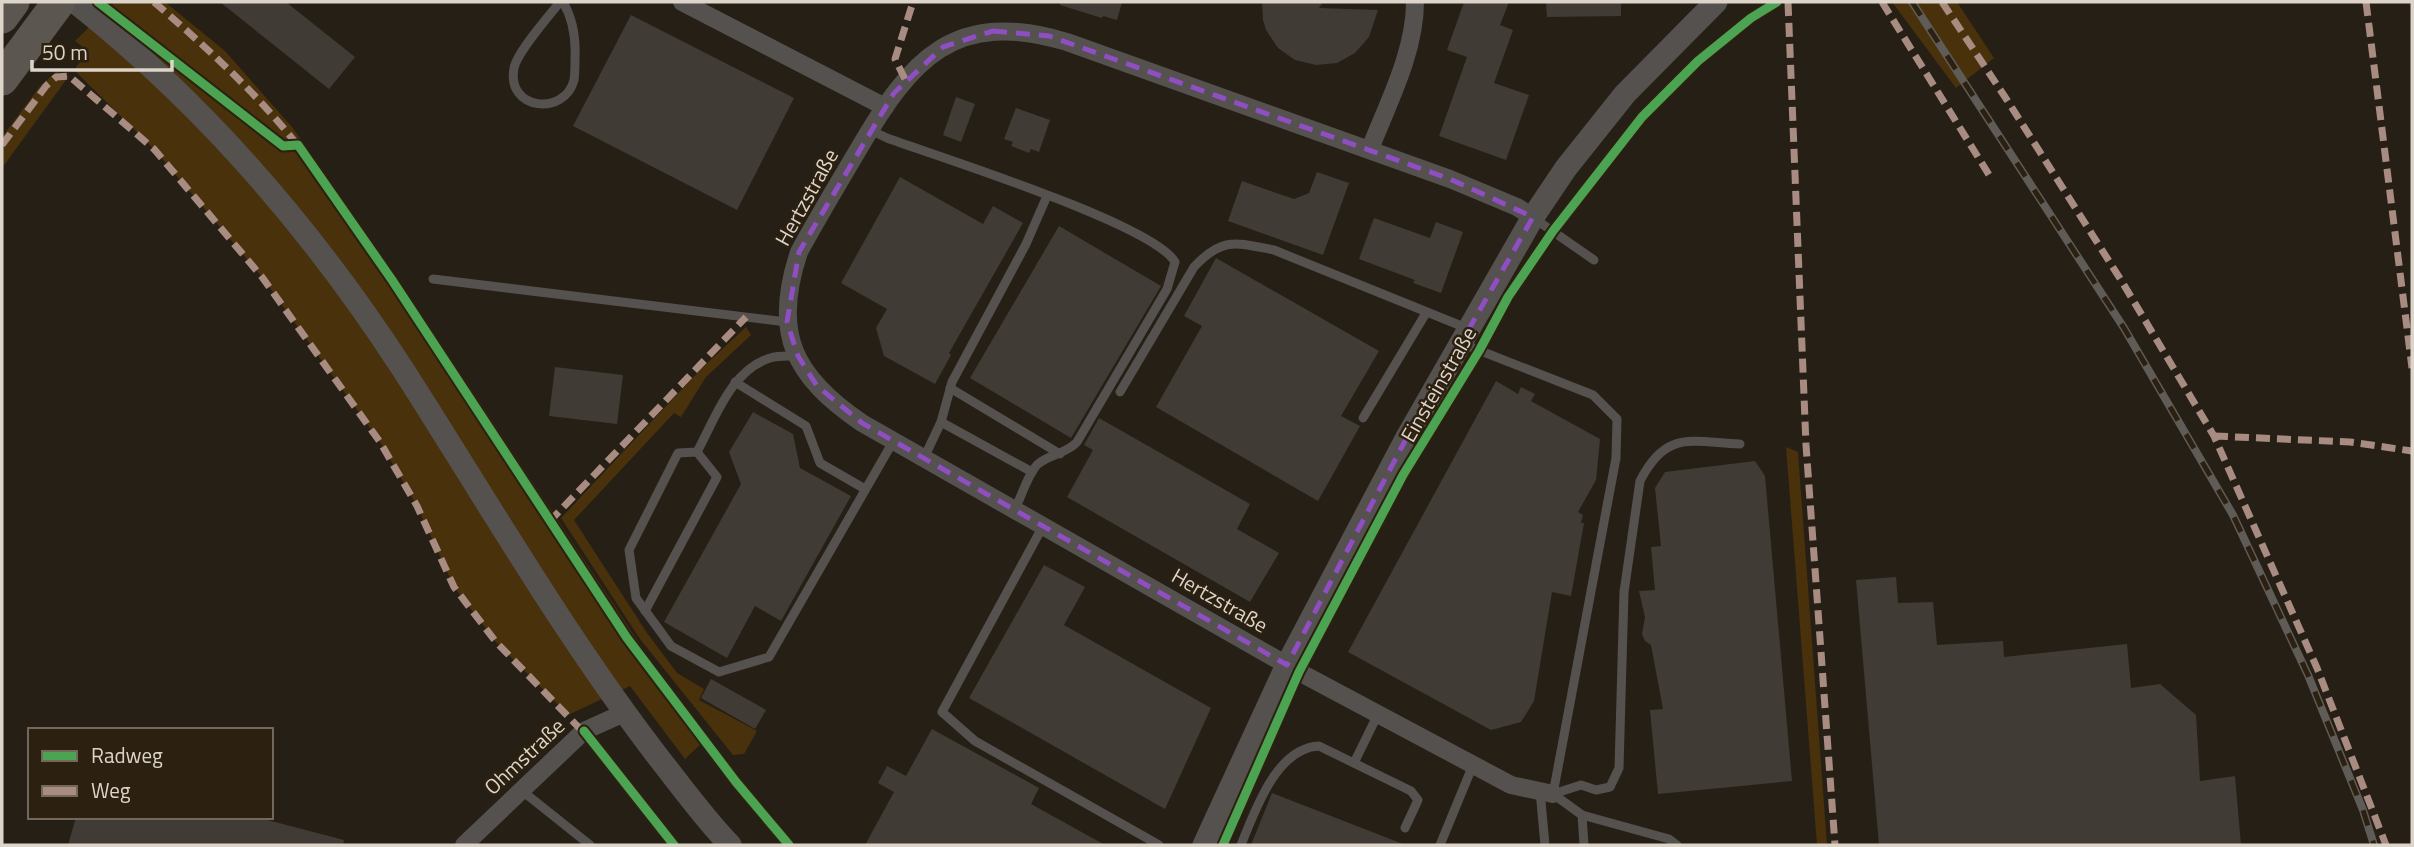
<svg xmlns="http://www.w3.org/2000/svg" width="2414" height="847" font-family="'Titillium Web',sans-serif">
  <rect width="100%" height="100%" fill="#261f16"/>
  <g fill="#49310b">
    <polygon points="115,2 165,2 225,51 292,127 401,283 704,741 685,759 630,686 568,715 496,642 454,587 417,506 380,442 262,277 154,149 74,70 88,51 75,41"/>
    <polygon points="1892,2 1957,2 1994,58 1956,88"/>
    <polygon points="56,72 69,76 2,168 2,137 41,85"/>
    <polygon points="746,327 751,335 706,377 681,417 674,413 574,520 647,633 677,673 704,689 699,700 757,731 744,754 733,755 640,639 561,518 702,368"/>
    <polygon points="1786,447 1798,452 1827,845 1817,845"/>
  </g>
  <g fill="#403b34">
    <polygon points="220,2 286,2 355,57 329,89"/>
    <polygon points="1060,2 1122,2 1117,20 1103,16 1102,18 1060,5"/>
    <polygon points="1262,2 1323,2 1319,8 1378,10 1369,37 1355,53 1337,63 1316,65 1295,60 1278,48 1266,30 1263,20"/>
    <polygon points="1464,2 1509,2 1500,25 1513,30 1494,83 1529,95 1506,160 1439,136 1467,57 1447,50"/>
    <polygon points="1546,2 1621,2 1621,16 1547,17"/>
    <polygon points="631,15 794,98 737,210 573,126"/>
    <polygon points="956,97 975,104 961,142 943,135"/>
    <polygon points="1016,108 1050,120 1039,152 1031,149 1029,153 1011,146 1013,142 1004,139"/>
    <polygon points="1317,172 1349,183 1323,255 1228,221 1242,181 1294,199 1309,193"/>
    <polygon points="900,177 983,224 993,206 1023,223 949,353 951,355 935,384 884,356 876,328 887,309 841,283"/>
    <polygon points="1374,218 1430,238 1436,222 1463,232 1441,293 1413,283 1415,280 1359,259"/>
    <polygon points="1059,226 1161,286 1071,438 970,378"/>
    <polygon points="1216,258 1379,351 1341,416 1360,426 1318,501 1156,407 1202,326 1184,316"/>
    <polygon points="555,367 623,375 617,424 549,416"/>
    <polygon points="1496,381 1518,394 1521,387 1535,394 1531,401 1600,439 1596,480 1578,512 1583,515 1581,523 1584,523 1571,596 1552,592 1534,701 1521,722 1491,730 1348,652"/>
    <polygon points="753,412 793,434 800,468 851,496 781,621 755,606 727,658 664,622 741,484 729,452"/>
    <polygon points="1099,418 1250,504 1237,529 1279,553 1250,602 1067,497 1093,450 1084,445"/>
    <polygon points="1755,461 1765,476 1792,781 1658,794 1650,710 1663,709 1651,645 1645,641 1642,634 1645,617 1639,591 1655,590 1651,547 1661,546 1655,488 1665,472"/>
    <polygon points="1044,565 1085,587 1064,625 1211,708 1165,809 969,698"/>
    <polygon points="1896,577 1898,603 1933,602 1937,645 2003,641 2004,657 2127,644 2131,688 2160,684 2196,715 2200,781 2235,776 2241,845 1879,845 1856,580"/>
    <polygon points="711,679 766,710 755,729 701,698"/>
    <polygon points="932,729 1039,788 1031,804 1105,845 865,845 894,792 878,783 887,766 906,776"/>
    <polygon points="1272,793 1403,844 1403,845 1251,845"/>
    <polygon points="76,817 256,817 344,840 343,845 68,845"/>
  </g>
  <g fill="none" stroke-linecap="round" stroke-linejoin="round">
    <g stroke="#54514e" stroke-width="9">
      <path d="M560 2C549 16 517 52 514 68 506 111 565 116 574 80 575 74 575 66 575 59 576 39 573 19 563 2"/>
      <path d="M870 130 887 138C939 157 1153 224 1175 262L1167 289 1077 442C1066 454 1050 454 1038 464 1029 472 1021 497 1015 509"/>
      <polyline points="1535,219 1594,260"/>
      <polyline points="433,279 787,322"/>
      <polyline points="1463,344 1593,395 1617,419 1616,458 1553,794"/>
      <path d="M798 356C789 356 779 355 770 358 731 370 715 419 697 452L678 453 629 550 636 598 671 646 719 672 769 657 894 440"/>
      <polyline points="735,382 806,426 820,463 865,489"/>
      <polyline points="950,388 1060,454"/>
      <path d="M1120 392 1194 267C1223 236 1237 243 1274 250L1469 329"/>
      <polyline points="1363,418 1426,313"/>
      <polyline points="941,422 1032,472"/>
      <polyline points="924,458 941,422 952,382 1026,244 1047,196"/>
      <polyline points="1043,526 942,712 975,741 1159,845"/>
      <polyline points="645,611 717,477 697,452"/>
      <polyline points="1354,763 1378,714"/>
      <polyline points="521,790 590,845"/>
      <polyline points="1540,791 1545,845"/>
      <path d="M1553 794 1581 785 1596 790 1610 787 1619 768 1624 592 1640 481C1666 430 1690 442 1740 444"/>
      <polyline points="1553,794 1582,815 1584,845"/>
      <polyline points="1582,815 1669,839 1677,845"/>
      <path d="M1241 845C1255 811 1276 748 1319 746L1411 791 1418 800 1405 828"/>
      <polyline points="1440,845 1473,765"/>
    </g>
    <g stroke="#54514e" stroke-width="18">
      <polyline points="682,2 885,107"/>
      <path d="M1370 149C1388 103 1415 52 1415 2"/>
      <path d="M1533 217 1517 207 1450 179 1067 42C954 8 911 59 858 150 838 184 818 217 799 252 772 333 793 376 862 423L1299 672 1511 785 1553 794"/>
      <polyline points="464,845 584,731 624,713"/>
    </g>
    <g stroke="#54514e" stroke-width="23">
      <path d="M75 2C204 104 314 232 404 371 488 502 566 638 662 762 684 790 705 819 730 845"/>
      <polyline points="1204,845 1287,665 1406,439 1533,217 1566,168 1625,94 1716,2"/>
    </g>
    <g stroke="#5c5651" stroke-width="33">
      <polyline points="2,17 13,2"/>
      <polyline points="2,79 59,2"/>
    </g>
    <defs>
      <polyline id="rail" points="1912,2 2124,328 2233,515 2308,675 2363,810 2374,845"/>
    </defs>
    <use href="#rail" stroke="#5f5b57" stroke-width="8"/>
    <use href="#rail" stroke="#2c2010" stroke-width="5" stroke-dasharray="16" stroke-linecap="butt"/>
    <g stroke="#a88b81" stroke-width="7" stroke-dasharray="14 7" stroke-linecap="butt">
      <path d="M154 2C206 47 256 92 299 147"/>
      <polyline points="1788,2 1806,445 1835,845"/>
      <polyline points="1882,2 1991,178"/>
      <polyline points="1942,2 2007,100 2121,280 2214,436 2317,668 2386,845"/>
      <polyline points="2366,2 2412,368"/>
      <polyline points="905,79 895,59 913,2"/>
      <polyline points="2,145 46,86 56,77 69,76 154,149 262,277 380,442 417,506 454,587 496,642 587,736"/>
      <polyline points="2214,436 2350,442 2412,451"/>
      <polyline points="549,522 746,317"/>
    </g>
    <defs>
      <g id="cycleway">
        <polyline points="98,2 283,146 298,145 392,280 627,638 736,782 789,845"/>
        <polyline points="584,731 674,845"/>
        <polyline points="1223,845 1299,672 1403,475 1479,351 1508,297 1553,231 1642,117 1698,61 1751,18 1777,2"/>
      </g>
    </defs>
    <use href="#cycleway" stroke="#2c2010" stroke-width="13"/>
    <use href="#cycleway" stroke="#4ca352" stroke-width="9"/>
  </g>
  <path fill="none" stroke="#8f4ec1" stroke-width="5" stroke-dasharray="14 9" stroke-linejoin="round" d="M993 31 1049 36 1450 179 1533 217 1406 439 1287 665 862 423 817 386 798 356 787 322 799 252 894 93 943 47Z"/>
  <g text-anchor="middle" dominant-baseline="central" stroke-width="5" stroke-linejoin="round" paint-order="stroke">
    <g font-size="21" fill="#ddd4ca" stroke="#2c2010">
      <text transform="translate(806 197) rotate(-61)">Hertzstraße</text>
      <text transform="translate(1438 384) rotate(-60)">Einsteinstraße</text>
      <text transform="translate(1220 600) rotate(30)">Hertzstraße</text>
      <text transform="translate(524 756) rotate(-43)">Ohmstraße</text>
    </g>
  </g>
  <rect width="2414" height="847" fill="none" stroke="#ddd4ca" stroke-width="7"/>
  <rect x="28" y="728" width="245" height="91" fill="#2c2010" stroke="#73685a" stroke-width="2"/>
  <rect x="42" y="751" width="35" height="10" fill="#4ca352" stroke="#73685a" stroke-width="2"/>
  <text x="91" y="763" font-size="21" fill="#ddd4ca">Radweg</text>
  <rect x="42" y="786" width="35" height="10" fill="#a88b81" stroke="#73685a" stroke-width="2"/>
  <text x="91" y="798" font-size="21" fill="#ddd4ca">Weg</text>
  <path d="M32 60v10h140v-10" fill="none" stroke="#ddd4ca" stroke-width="3.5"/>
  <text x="42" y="60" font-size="21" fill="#ddd4ca" stroke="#2c2010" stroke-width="5" paint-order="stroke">50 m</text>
</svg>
